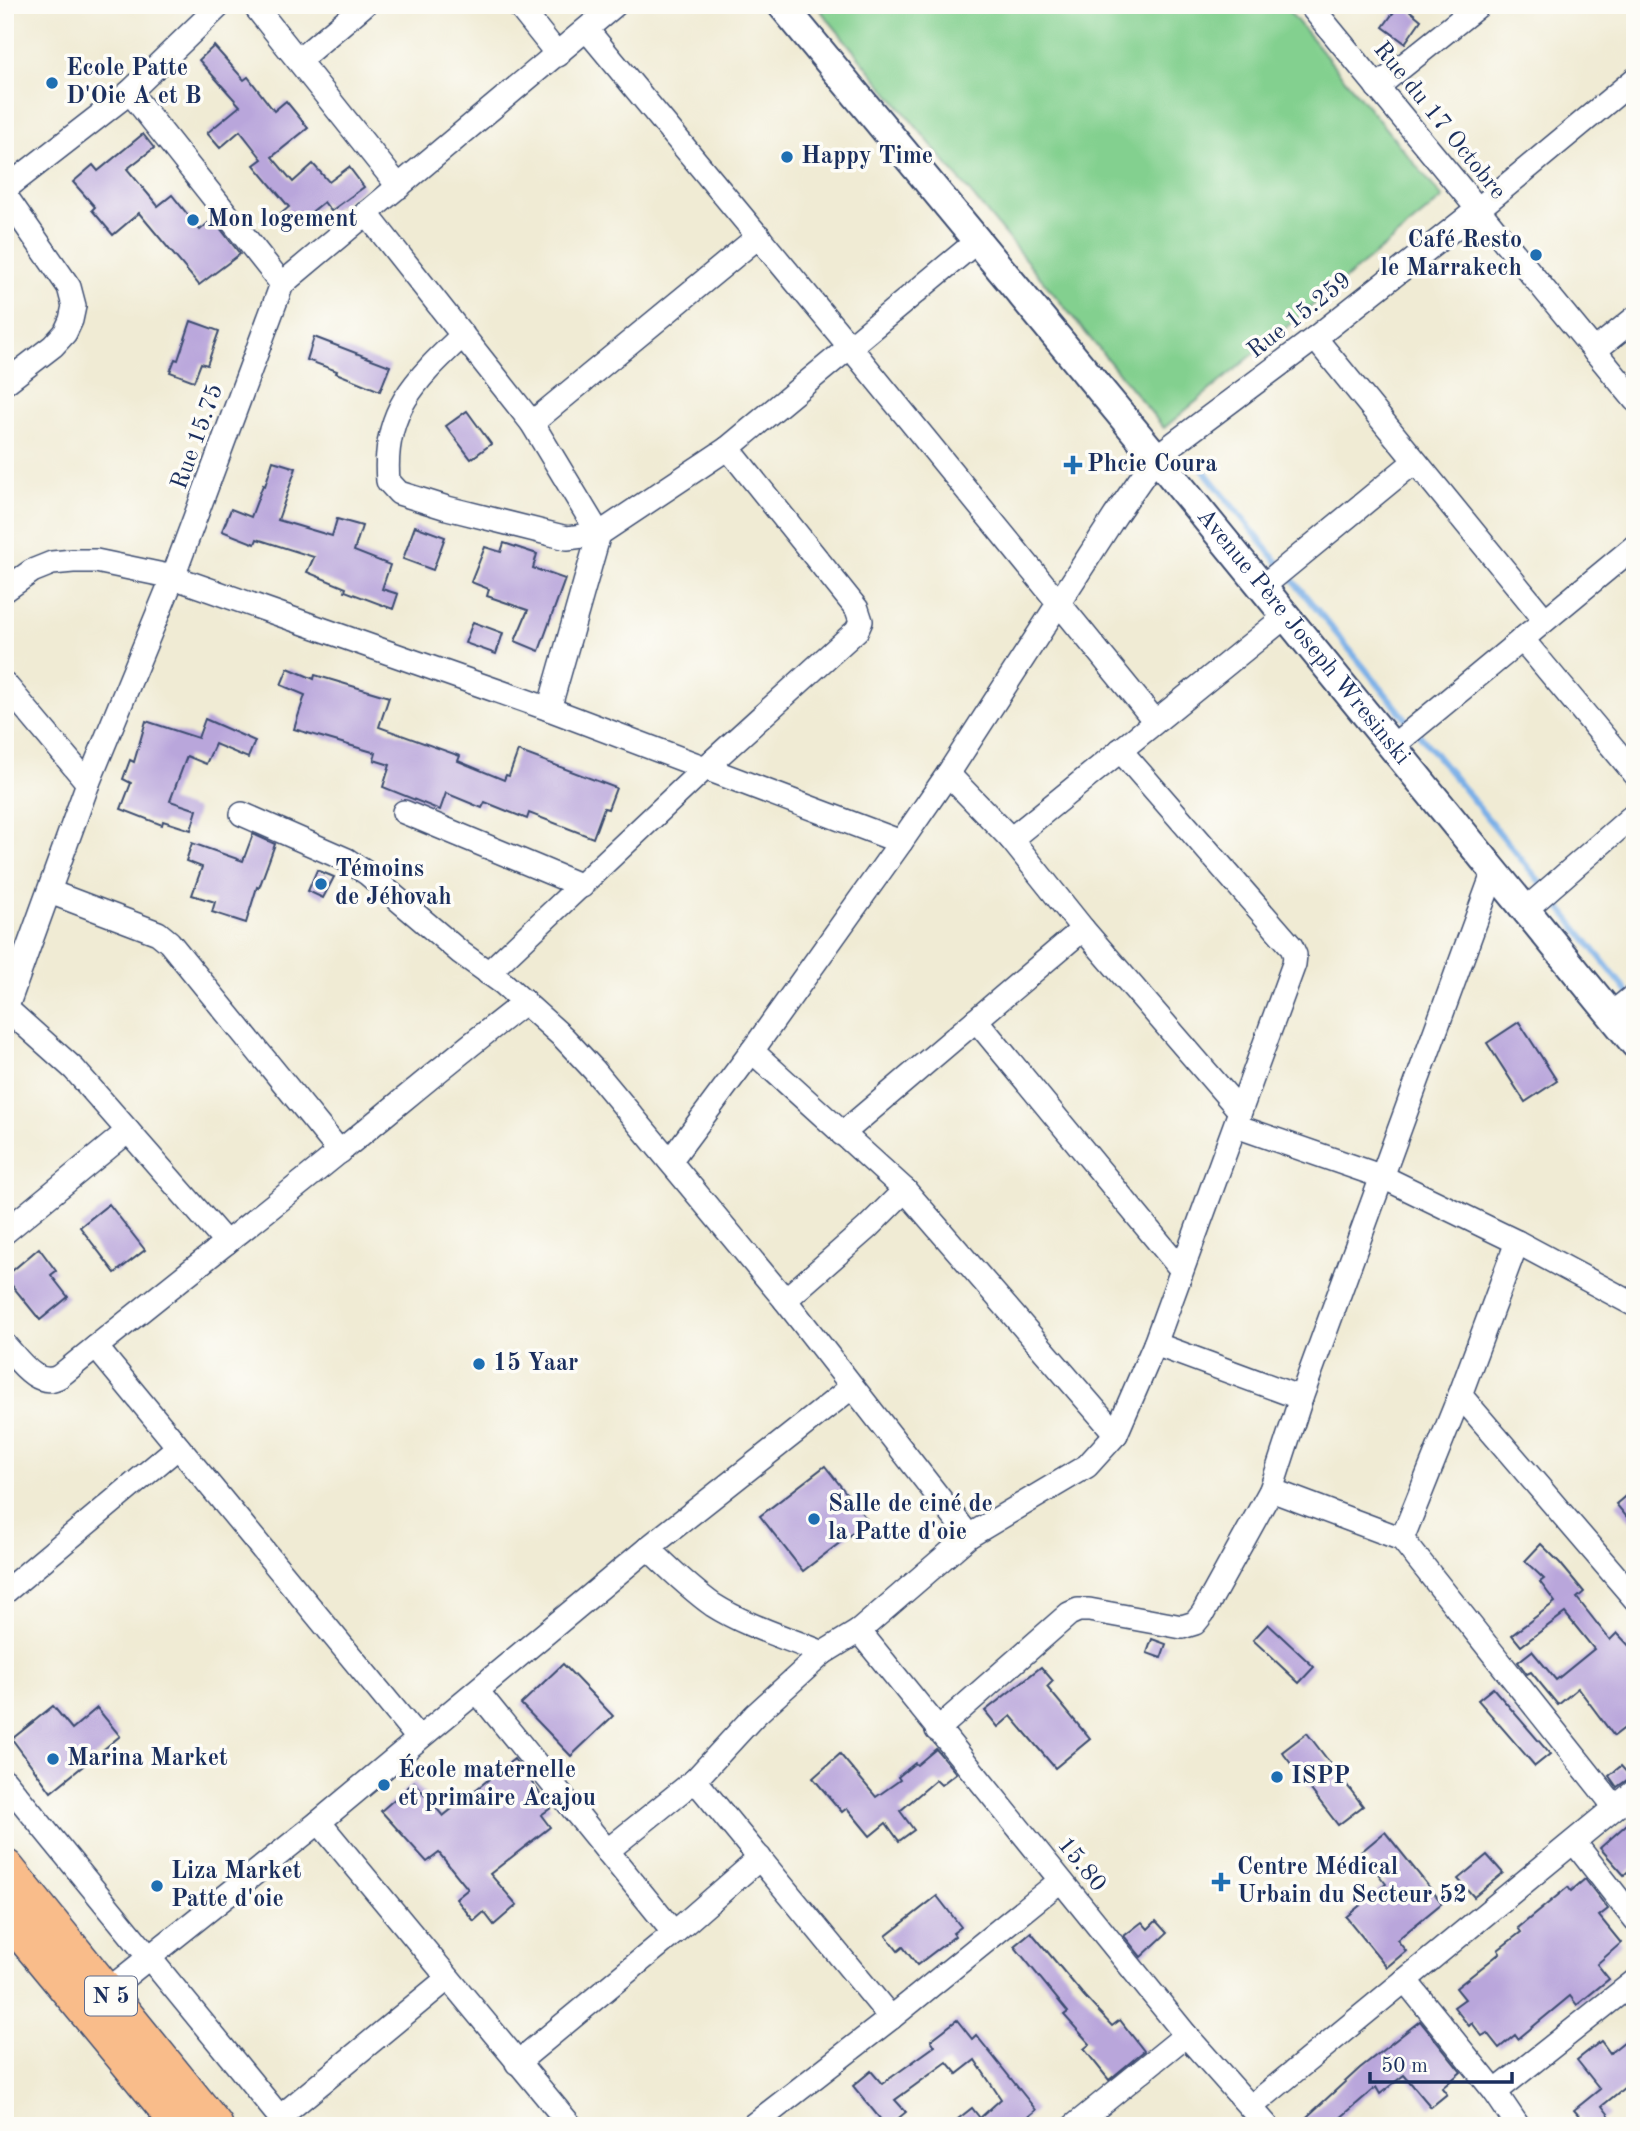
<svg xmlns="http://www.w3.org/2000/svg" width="1640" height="2131" font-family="'Old Standard TT',serif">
  <rect width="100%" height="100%" fill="#fdfcf7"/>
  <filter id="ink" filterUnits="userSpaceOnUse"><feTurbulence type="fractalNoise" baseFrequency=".0143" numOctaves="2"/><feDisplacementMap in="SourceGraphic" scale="14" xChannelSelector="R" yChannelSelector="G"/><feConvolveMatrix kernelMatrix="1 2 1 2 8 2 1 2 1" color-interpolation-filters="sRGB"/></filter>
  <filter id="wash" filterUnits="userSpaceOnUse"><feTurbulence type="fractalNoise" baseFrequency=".00686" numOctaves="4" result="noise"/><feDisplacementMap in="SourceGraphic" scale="28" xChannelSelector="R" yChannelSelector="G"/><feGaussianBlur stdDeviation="1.57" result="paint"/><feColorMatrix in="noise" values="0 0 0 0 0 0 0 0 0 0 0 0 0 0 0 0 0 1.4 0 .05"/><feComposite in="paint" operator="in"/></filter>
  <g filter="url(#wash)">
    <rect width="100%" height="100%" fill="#f0ebd4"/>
    <polygon fill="#83d08f" stroke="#4f8076" stroke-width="2" points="816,5 1284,5 1443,198 1164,428"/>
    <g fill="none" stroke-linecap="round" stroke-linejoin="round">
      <g stroke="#79afe7" stroke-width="6">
        <polyline points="1196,461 1280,565"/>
        <polyline points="1287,573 1411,725"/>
        <polyline points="1418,733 1544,887"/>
        <polyline points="1551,896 1629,994"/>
      </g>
    </g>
    <g id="blocks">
      <g fill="#b9a6db">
        <polygon points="1399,5 1403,5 1421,20 1405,43 1383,27"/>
        <polygon points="214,46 244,80 248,77 274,111 286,101 308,128 272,157 293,182 313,164 329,182 349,167 364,187 331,211 324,202 287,232 276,218 289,207 254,165 262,159 240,131 220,148 207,133 240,106 199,60"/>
        <polygon points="143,134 154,148 127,169 158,206 172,195 200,230 213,219 240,254 199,285 139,213 113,235 92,210 95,207 73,182 93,165 98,171"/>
        <polygon points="191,321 219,331 207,365 201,363 194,381 170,372 175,359 178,360"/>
        <polygon points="314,337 390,366 380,391 336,373 337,371 307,360"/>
        <polygon points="467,411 491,444 471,459 446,426"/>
        <polygon points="273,461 296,468 278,520 332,536 337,519 362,526 354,551 390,565 382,589 398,594 393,609 345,591 346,588 307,572 314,557 257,539 255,544 222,531 231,509 251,517 263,485 265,486"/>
        <polygon points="415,526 445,537 433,570 403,559"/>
        <polygon points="504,543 537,554 533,568 565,579 539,651 515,641 528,610 487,596 489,589 471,582 485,547 501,552"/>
        <polygon points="473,622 503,633 496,654 465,643"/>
        <polygon points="288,668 314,679 315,675 389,697 379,727 460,756 458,761 504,780 506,775 509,776 518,751 616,788 608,809 604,808 593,838 529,813 527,819 485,802 482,808 446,793 440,810 383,787 390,765 374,760 376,753 294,729 305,695 281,685"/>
        <polygon points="205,719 255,741 248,758 215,744 206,764 187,756 170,801 197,810 191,830 163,821 162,825 121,809 131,783 123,779 130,760 134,762 146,721 198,738"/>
        <polygon points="253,834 275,844 259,888 257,887 246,923 212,912 215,902 192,895 202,867 186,861 192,843 243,861"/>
        <polygon points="317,870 334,877 323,898 308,891"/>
        <polygon points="1519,1022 1557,1081 1525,1102 1487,1043"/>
        <polygon points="109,1204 145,1250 115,1273 80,1227"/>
        <polygon points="39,1248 56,1271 51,1275 68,1297 40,1320 5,1277"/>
        <polygon points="825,1466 868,1521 803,1571 760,1516"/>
        <polygon points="1635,1488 1635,1527 1616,1504"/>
        <polygon points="1541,1544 1560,1563 1584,1592 1577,1598 1610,1640 1617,1633 1635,1652 1635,1720 1614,1736 1578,1688 1558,1705 1531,1672 1527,1674 1518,1662 1532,1651 1556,1680 1594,1649 1565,1613 1521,1646 1512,1635 1555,1602 1540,1582 1544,1579 1525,1561"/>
        <polygon points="1268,1624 1314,1667 1299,1683 1253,1640"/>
        <polygon points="1152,1639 1166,1644 1161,1658 1147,1653"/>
        <polygon points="563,1664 613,1716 571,1756 521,1704"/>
        <polygon points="1041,1667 1053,1681 1047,1687 1090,1739 1055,1768 1011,1716 998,1727 985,1711"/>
        <polygon points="1493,1688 1550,1754 1535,1766 1478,1700"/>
        <polygon points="53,1706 72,1729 97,1708 120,1736 51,1792 12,1739"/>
        <polygon points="1307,1733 1363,1806 1338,1825 1282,1752"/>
        <polygon points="936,1749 956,1773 941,1785 936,1780 900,1811 914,1830 899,1841 886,1823 870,1836 847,1808 842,1812 813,1778 840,1754 876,1797 900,1780 898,1777 915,1763 917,1765"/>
        <polygon points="514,1759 551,1808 541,1815 550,1827 490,1874 517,1905 494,1925 484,1912 474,1921 456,1899 468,1889 439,1853 427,1862 381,1811 414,1782 443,1816"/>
        <polygon points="1621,1766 1631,1777 1617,1787 1609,1776"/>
        <polygon points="1635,1817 1635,1865 1624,1875 1600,1848"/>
        <polygon points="1385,1832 1442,1903 1397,1940 1406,1951 1387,1967 1346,1917 1386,1884 1361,1852"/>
        <polygon points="1487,1855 1503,1873 1474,1897 1458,1879"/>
        <polygon points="1585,1879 1608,1909 1599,1916 1621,1943 1597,1964 1609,1979 1577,2005 1570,1996 1518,2039 1515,2035 1499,2048 1487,2033 1482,2036 1472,2023 1469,2026 1454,2007 1465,1999 1456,1988 1500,1953 1498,1950 1521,1932 1518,1928 1568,1887 1571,1891"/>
        <polygon points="937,1896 961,1927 953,1933 955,1936 917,1965 903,1947 898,1951 886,1936"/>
        <polygon points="1156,1921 1167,1933 1141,1957 1124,1936 1142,1922 1148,1929"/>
        <polygon points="1031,1932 1085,1997 1112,2026 1120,2020 1144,2051 1109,2080 1084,2049 1090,2044 1064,2015 1068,2012 1014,1946"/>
        <polygon points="957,2020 972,2039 976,2035 1036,2110 1017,2126 949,2126 972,2108 980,2118 1001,2099 975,2060 957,2074 947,2062 895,2100 906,2112 889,2126 886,2126 853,2086 871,2071 882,2084 935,2046 931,2040"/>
        <polygon points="1420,2021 1461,2072 1442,2088 1447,2094 1431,2107 1404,2075 1380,2094 1376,2087 1331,2126 1297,2126 1360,2068"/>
        <polygon points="1635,2033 1635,2079 1602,2106 1609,2115 1596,2126 1588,2126 1574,2110 1600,2089 1577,2060 1601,2041 1610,2053"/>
      </g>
    </g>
  </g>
  <g filter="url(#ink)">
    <use href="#blocks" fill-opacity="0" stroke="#3b4b70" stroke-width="2"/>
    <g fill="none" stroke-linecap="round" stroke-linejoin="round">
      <defs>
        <g id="minor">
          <polyline points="254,5 399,187"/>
          <polyline points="518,5 558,55"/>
          <polyline points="1310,5 1635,400"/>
          <polyline points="587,30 850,347 1155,721"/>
          <polyline points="299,60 364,5"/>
          <polyline points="1377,87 1479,5"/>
          <polyline points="130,92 282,284"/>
          <polyline points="5,189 130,92 220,5"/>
          <polyline points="5,195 69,287 74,306 71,320 65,333 53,346 5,383"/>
          <path d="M366 213 532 423 599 534 567 538 447 508 399 493 388 481C382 412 415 380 463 335"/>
          <polyline points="1315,338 1545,620"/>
          <polyline points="1594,351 1635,318"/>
          <polyline points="532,423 759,236"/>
          <polyline points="1262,587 1414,462"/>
          <polyline points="5,590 32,571 52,563 73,561 96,561 173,577 549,709 901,842"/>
          <polyline points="1522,639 1635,774"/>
          <polyline points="5,684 88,783"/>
          <polyline points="549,709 599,534 728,448 977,241"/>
          <polyline points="1393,746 1635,546"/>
          <polyline points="948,774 1011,839 1083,929 1240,1111"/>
          <polyline points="404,812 582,886"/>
          <polyline points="242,814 347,860 368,874 461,953 504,984 564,1038 594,1070 785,1300 969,1536"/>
          <polyline points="1011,839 1286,616"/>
          <polyline points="50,892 158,933 169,942 340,1152"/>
          <polyline points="1525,910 1635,814"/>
          <polyline points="488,973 705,768 857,630 861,621 857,609 728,448"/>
          <polyline points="7,1009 74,1069 226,1243"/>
          <polyline points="5,1012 88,783 173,577 282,284 615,5"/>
          <polyline points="1610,1015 1635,995"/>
          <polyline points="976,1020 1181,1269"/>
          <polyline points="752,1051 905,1190 1116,1434"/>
          <polyline points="1236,1126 1383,1177 1517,1242 1635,1305"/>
          <polyline points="842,1134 1083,929"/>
          <polyline points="670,1161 752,1051 901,842 948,774 1115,516 1156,457 1315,338 1477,210 1635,79"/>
          <polyline points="5,1232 128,1131"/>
          <polyline points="785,1300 867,1228 905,1190"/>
          <polyline points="1155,1344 1301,1398"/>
          <path d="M5 1345C18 1359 38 1390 60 1376 152 1301 246 1228 338 1153 401 1102 461 1051 525 1002"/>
          <polyline points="96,1347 418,1738"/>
          <polyline points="1460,1395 1635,1599"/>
          <polyline points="1271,1490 1402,1539 1615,1807"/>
          <polyline points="1402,1539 1460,1395 1517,1242"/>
          <path d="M648 1548C669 1568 689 1588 713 1605 746 1626 787 1638 823 1653L859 1631 969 1536 1087 1466 1116 1434 1155 1344 1294 964 1295 955 1291 946 1120 750"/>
          <polyline points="5,1592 178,1447"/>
          <polyline points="859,1631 1186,2035 1267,2126"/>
          <polyline points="477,1691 674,1933"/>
          <polyline points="937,1730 1069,1614 1078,1610 1089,1610 1182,1627 1195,1623 1203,1613 1271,1490 1301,1398 1494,871"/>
          <polyline points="695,1780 891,2018"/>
          <polyline points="5,1781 287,2126"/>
          <polyline points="319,1822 571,2126"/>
          <polyline points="1574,1842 1635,1920"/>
          <polyline points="607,1851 695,1780 755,1715 823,1653"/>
          <polyline points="1405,1980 1495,2092 1518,2126"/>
          <polyline points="107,1991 319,1822 648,1548 852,1387"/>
          <polyline points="517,2063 674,1933 760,1858"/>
          <polyline points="1495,2092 1635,1981"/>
          <polyline points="1252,2106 1635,1791"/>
          <polyline points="280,2117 447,1979"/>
          <polyline points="752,2126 891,2018 1060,1881"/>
          <polyline points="1074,2126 1186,2035"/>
        </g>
        <g id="tertiary">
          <path id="s1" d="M782 5 1156 457 1635 1044"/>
        </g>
        <g id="trunk">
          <polyline points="5,1868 214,2126"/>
          <polyline points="5,1912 182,2126"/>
        </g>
      </defs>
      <use href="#minor" stroke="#3b4b70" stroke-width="26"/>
      <use href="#tertiary" stroke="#3b4b70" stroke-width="32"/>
      <use href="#trunk" stroke="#3b4b70" stroke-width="40"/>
      <use href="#minor" stroke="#fff" stroke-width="23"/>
      <use href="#tertiary" stroke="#fff" stroke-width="28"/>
      <use href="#trunk" stroke="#f9bc8a" stroke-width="37"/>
    </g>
  </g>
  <g fill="#1f6fb2" stroke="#fdfcf7" stroke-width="2.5">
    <circle cx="52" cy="83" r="7"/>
    <circle cx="787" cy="157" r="7"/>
    <circle cx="193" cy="220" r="7"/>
    <circle cx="1536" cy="255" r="7"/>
    <path d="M1069.5 454.5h7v7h7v7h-7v7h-7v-7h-7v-7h7z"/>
    <circle cx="321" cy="884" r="7"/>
    <circle cx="479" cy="1364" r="7"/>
    <circle cx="814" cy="1519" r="7"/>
    <circle cx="53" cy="1759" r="7"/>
    <circle cx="1277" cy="1777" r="7"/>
    <circle cx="384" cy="1785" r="7"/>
    <path d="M1217.5 1871.5h7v7h7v7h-7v7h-7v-7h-7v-7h7z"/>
    <circle cx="157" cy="1886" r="7"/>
  </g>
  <g text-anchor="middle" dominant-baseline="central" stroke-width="7" stroke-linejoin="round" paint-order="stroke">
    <rect fill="#fdfcf7" stroke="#5f6c8c" stroke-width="2" x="85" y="1976.5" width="52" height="39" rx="5"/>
    <g font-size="23" font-weight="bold" fill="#1b2f5e">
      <text x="111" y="1996">N 5</text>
    </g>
    <g font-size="24" font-weight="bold" fill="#1b2f5e" stroke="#fdfcf7" text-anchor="start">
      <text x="66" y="69">Ecole Patte<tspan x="66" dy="28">D'Oie A et B</tspan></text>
      <text x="801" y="157">Happy Time</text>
      <text x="207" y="220">Mon logement</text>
      <text x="1522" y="241" text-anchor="end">Café Resto<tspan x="1522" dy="28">le Marrakech</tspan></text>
      <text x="1087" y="465">Phcie Coura</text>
      <text x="335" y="870">Témoins<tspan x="335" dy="28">de Jéhovah</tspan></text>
      <text x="493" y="1364">15 Yaar</text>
      <text x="828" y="1505">Salle de ciné de<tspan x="828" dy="28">la Patte d'oie</tspan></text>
      <text x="67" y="1759">Marina Market</text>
      <text x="398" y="1771">École maternelle<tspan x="398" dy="28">et primaire Acajou</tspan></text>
      <text x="1291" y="1777">ISPP</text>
      <text x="1237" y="1868">Centre Médical<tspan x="1237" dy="28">Urbain du Secteur 52</tspan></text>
      <text x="171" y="1872">Liza Market<tspan x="171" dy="28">Patte d'oie</tspan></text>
    </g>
    <g font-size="24" fill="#1b2f5e" stroke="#fdfcf7">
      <text transform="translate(1439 121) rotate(51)">Rue du 17 Octobre</text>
      <text transform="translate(1300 316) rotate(-38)">Rue 15.259</text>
      <text transform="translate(198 437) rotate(-70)">Rue 15.75</text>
      <text stroke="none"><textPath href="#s1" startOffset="819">Avenue Père Joseph Wresinski</textPath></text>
      <text transform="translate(1081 1865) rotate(51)">15.80</text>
    </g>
  </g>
  <rect width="1640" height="2131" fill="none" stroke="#fdfcf7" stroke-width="28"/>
  <path d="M1370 2072v10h142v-10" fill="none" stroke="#1b2f5e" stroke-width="3.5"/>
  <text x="1381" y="2072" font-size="21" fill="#1b2f5e" stroke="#fdfcf7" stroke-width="5" paint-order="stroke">50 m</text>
</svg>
